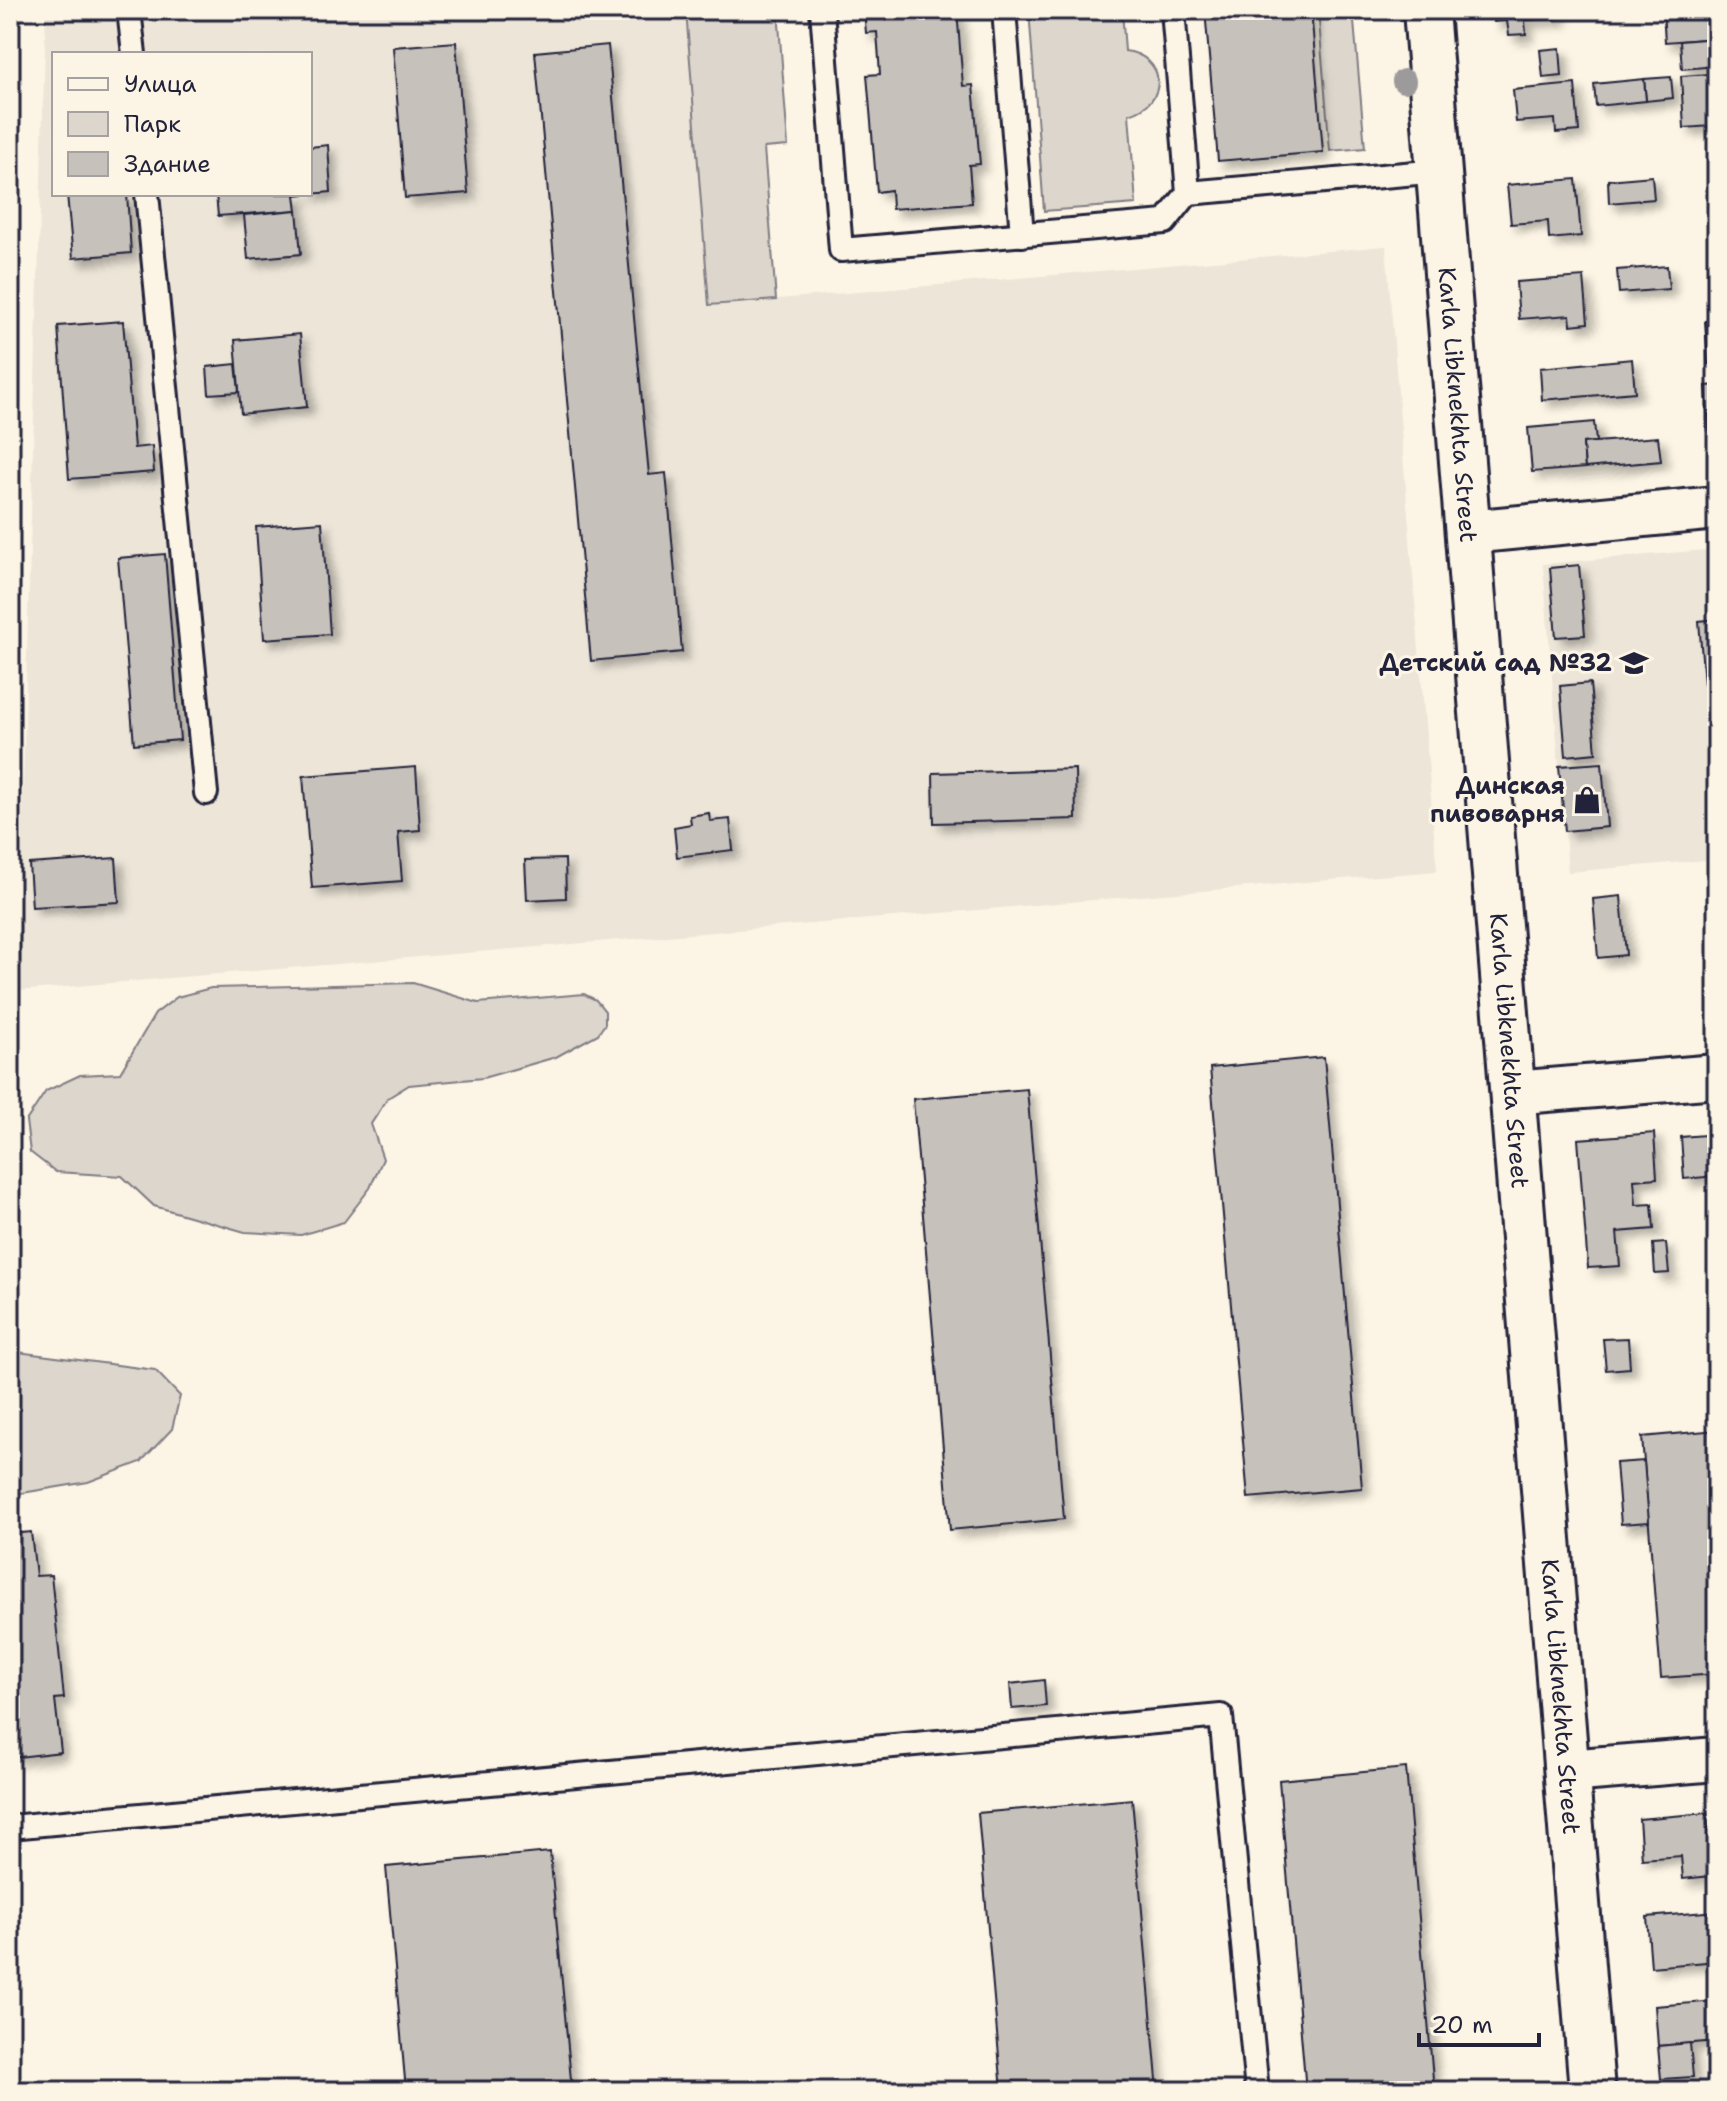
<svg xmlns="http://www.w3.org/2000/svg" width="1727" height="2101" font-family="'Shantell Sans',sans-serif">
  <defs>
    <filter id="shadow"><feDropShadow dx="7" dy="7" stdDeviation="4" flood-color="#0004"/></filter>
  </defs>
  <rect width="100%" height="100%" fill="#fcf5e5"/>
  <filter id="ink" filterUnits="userSpaceOnUse"><feTurbulence type="fractalNoise" baseFrequency=".0125" numOctaves="2"/><feDisplacementMap in="SourceGraphic" scale="16" xChannelSelector="R" yChannelSelector="G"/><feConvolveMatrix kernelMatrix="1 2 1 2 8 2 1 2 1" color-interpolation-filters="sRGB"/></filter>
  <g filter="url(#ink)">
    <g fill="#ece5d8" fill-rule="evenodd">
      <path d="M46 10H686L710 305 1386 246 1437 871 17 991ZM54 54H310V194H54Z"/>
      <polygon points="1717,549 1717,859 1568,872 1565,831 1607,827 1602,763 1559,766 1543,564"/>
    </g>
    <g fill="#dcd6cc" stroke="#7f7c84" stroke-width="2">
      <polygon points="686,10 778,10 788,146 764,148 776,300 709,305"/>
      <path d="M1029 10H1122L1125 51C1166 56 1170 103 1129 114L1136 204 1044 211Z"/>
      <polygon points="1318,10 1353,10 1365,148 1330,151"/>
      <polygon points="413,983 478,1003 584,994 596,1000 605,1011 605,1024 598,1034 556,1057 483,1078 409,1085 388,1098 371,1124 383,1159 370,1188 344,1222 301,1235 245,1232 154,1206 122,1176 56,1172 30,1152 26,1121 46,1091 80,1075 120,1073 155,1014 177,997 211,988"/>
      <polygon points="10,1351 155,1370 180,1396 172,1429 141,1462 88,1482 10,1495"/>
    </g>
    <g fill="#c6c1bb" stroke="#22223b" stroke-width="2" filter="url(#shadow)">
      <polygon points="864,10 957,10 963,86 973,85 980,164 969,165 972,203 892,209 891,190 877,192 867,75 880,74 877,32 866,33"/>
      <polygon points="1205,10 1311,10 1323,152 1218,161"/>
      <polygon points="1493,10 1559,10 1559,18 1525,20 1526,34 1509,35 1507,21 1494,22"/>
      <polygon points="1663,10 1715,10 1717,38 1665,42"/>
      <polygon points="1717,38 1717,66 1682,69 1680,41"/>
      <polygon points="456,42 468,193 405,198 393,47"/>
      <polygon points="608,45 649,475 666,473 682,652 591,661 535,52"/>
      <polygon points="1560,48 1562,76 1543,78 1540,50"/>
      <polygon points="1708,74 1712,126 1684,128 1681,76"/>
      <polygon points="1671,77 1673,98 1646,101 1644,79"/>
      <polygon points="1644,79 1646,101 1596,106 1594,84"/>
      <polygon points="1575,84 1579,131 1556,133 1555,119 1516,122 1513,90"/>
      <polygon points="328,145 331,192 310,194 310,147"/>
      <polygon points="1652,176 1654,199 1609,203 1608,180"/>
      <polygon points="1576,179 1581,236 1549,239 1548,221 1511,224 1507,185"/>
      <polygon points="67,194 127,194 131,253 73,258"/>
      <polygon points="216,194 305,194 295,195 297,210 218,216"/>
      <polygon points="297,210 301,254 248,259 244,215"/>
      <polygon points="1667,266 1669,289 1619,293 1617,270"/>
      <polygon points="1584,277 1588,323 1571,325 1570,315 1519,319 1516,282"/>
      <polygon points="1717,320 1717,363 1708,364 1705,321"/>
      <polygon points="123,321 134,448 152,446 154,472 69,479 58,326"/>
      <polygon points="300,334 307,407 241,414 235,340"/>
      <polygon points="1632,359 1635,392 1542,400 1540,368"/>
      <polygon points="236,364 239,392 209,394 207,367"/>
      <polygon points="1717,385 1717,458 1711,458 1706,386"/>
      <polygon points="1594,422 1596,442 1583,443 1585,468 1532,472 1528,428"/>
      <polygon points="1658,437 1661,461 1585,468 1583,443"/>
      <polygon points="322,522 330,634 264,639 256,527"/>
      <polygon points="165,554 180,740 134,744 118,558"/>
      <polygon points="1579,565 1585,635 1556,637 1550,568"/>
      <polygon points="1717,619 1717,681 1704,683 1699,621"/>
      <polygon points="1590,683 1596,753 1566,756 1560,686"/>
      <polygon points="1709,738 1717,738 1717,801 1714,801"/>
      <polygon points="1602,763 1607,827 1565,831 1559,766"/>
      <polygon points="416,767 420,830 398,832 402,881 312,888 303,776"/>
      <polygon points="1075,769 1076,819 934,823 933,773"/>
      <polygon points="709,813 710,821 730,819 733,850 677,857 674,827 691,824 690,816"/>
      <polygon points="116,858 119,902 32,907 29,864"/>
      <polygon points="565,859 566,898 527,900 525,860"/>
      <polygon points="1621,896 1626,955 1598,958 1593,899"/>
      <polygon points="1324,1057 1362,1488 1248,1498 1210,1068"/>
      <polygon points="1027,1089 1064,1519 950,1530 913,1099"/>
      <polygon points="1654,1133 1657,1178 1634,1180 1636,1205 1652,1204 1654,1229 1617,1232 1620,1266 1588,1268 1578,1139"/>
      <polygon points="1717,1134 1717,1176 1684,1179 1681,1137"/>
      <polygon points="1666,1243 1669,1273 1655,1274 1653,1244"/>
      <polygon points="1628,1338 1630,1368 1606,1370 1603,1339"/>
      <polygon points="1717,1430 1717,1674 1661,1678 1642,1437"/>
      <polygon points="1644,1461 1649,1522 1621,1524 1616,1463"/>
      <polygon points="31,1532 36,1576 51,1575 64,1698 55,1699 61,1752 10,1758 10,1534"/>
      <polygon points="1044,1680 1046,1706 1012,1709 1010,1684"/>
      <polygon points="1406,1768 1434,2091 1306,2091 1279,1780"/>
      <polygon points="1132,1799 1158,2091 1002,2091 978,1813"/>
      <polygon points="1707,1813 1711,1876 1683,1879 1681,1856 1642,1859 1639,1819"/>
      <polygon points="550,1852 572,2091 406,2091 386,1867"/>
      <polygon points="1717,1911 1717,1961 1651,1967 1647,1917"/>
      <polygon points="1717,2001 1717,2041 1658,2046 1655,2006"/>
      <polygon points="1690,2043 1693,2077 1661,2079 1658,2046"/>
    </g>
    <g fill="none" stroke-linecap="round" stroke-linejoin="round">
      <defs>
        <g id="lane">
          <polyline points="129,10 134,54"/>
          <polyline points="822,10 841,250 1165,222 1188,193 1173,10"/>
          <polyline points="1004,10 1022,235"/>
          <polyline points="1188,193 1439,171"/>
          <polyline points="147,194 206,793"/>
          <polyline points="10,1827 1221,1716 1257,2091"/>
        </g>
        <g id="street">
          <polyline points="1468,532 1717,508"/>
          <polyline points="1512,1093 1717,1076"/>
          <polyline points="1567,1771 1717,1759"/>
        </g>
        <g id="secondary">
          <path id="s1" d="M1426 10 1592 2091"/>
        </g>
      </defs>
      <use href="#lane" stroke="#22223b" stroke-width="28"/>
      <use href="#street" stroke="#22223b" stroke-width="48"/>
      <use href="#secondary" stroke="#22223b" stroke-width="50"/>
      <use href="#lane" stroke="#fcf5e5" stroke-width="22"/>
      <use href="#street" stroke="#fcf5e5" stroke-width="42"/>
      <use href="#secondary" stroke="#fcf5e5" stroke-width="44"/>
    </g>
    <circle fill="#9d9a9b" cx="1404" cy="81" r="12"/>
  </g>
  <defs>
    <symbol id="school-bare" viewBox="-9 -9 18 18"><path d="M0-5L7-2L0 1L-7-2ZM-4 1L0 2.5L4 1V4Q0 6-4 4Z" fill="#22223b" stroke="#fcf5e5" stroke-width="2.5" paint-order="stroke"/></symbol>
    <symbol id="shop-bare" viewBox="-9 -9 18 18"><path d="M-5-2.5h2.3a2.7 3.5 0 0 1 5.4 0H5L5.5 6h-11ZM-1.5-2.5h3a1.5 2.3 0 0 0-3 0Z" fill="#22223b" stroke="#fcf5e5" stroke-width="2.5" paint-order="stroke"/></symbol>
  </defs>
  <g fill-rule="evenodd">
    <use href="#school-bare" x="1614" y="643" width="40" height="40"/>
    <use href="#shop-bare" x="1567" y="780" width="40" height="40"/>
  </g>
  <g text-anchor="middle" dominant-baseline="central" stroke-width="6" stroke-linejoin="round" paint-order="stroke">
    <g font-size="24" fill="#22223b" stroke="#fcf5e5">
      <text stroke="none"><textPath href="#s1" startOffset="396">Karla Libknekhta Street</textPath></text>
      <text stroke="none"><textPath href="#s1" startOffset="1044">Karla Libknekhta Street</textPath></text>
      <text stroke="none"><textPath href="#s1" startOffset="1692">Karla Libknekhta Street</textPath></text>
    </g>
    <g font-size="24" font-weight="bold" fill="#22223b" stroke="#fcf5e5" text-anchor="end">
      <text x="1612" y="663">Детский сад №32</text>
      <text x="1565" y="786">Динская<tspan x="1565" dy="28">пивоварня</tspan></text>
    </g>
  </g>
  <rect width="1727" height="2101" fill="none" stroke="#fcf5e5" stroke-width="40"/>
  <rect x="20" y="20" width="1687" height="2061" fill="none" stroke="#22223b" stroke-width="3" filter="url(#ink)"/>
  <rect x="52" y="52" width="260" height="144" fill="#fcf5e5" stroke="#a5a1a1" stroke-width="2"/>
  <rect x="68" y="78" width="40" height="12" fill="#fcf5e5" stroke="#a5a1a1" stroke-width="2"/>
  <text x="124" y="92" font-size="24" fill="#22223b">Улица</text>
  <rect x="68" y="112" width="40" height="24" fill="#dcd6cc" stroke="#a5a1a1" stroke-width="2"/>
  <text x="124" y="132" font-size="24" fill="#22223b">Парк</text>
  <rect x="68" y="152" width="40" height="24" fill="#c6c1bb" stroke="#a5a1a1" stroke-width="2"/>
  <text x="124" y="172" font-size="24" fill="#22223b">Здание</text>
  <path d="M1419 2033v12h120v-12" fill="none" stroke="#22223b" stroke-width="4"/>
  <text x="1431" y="2033" font-size="24" fill="#22223b" stroke="#fcf5e5" stroke-width="6" paint-order="stroke">20 m</text>
</svg>
